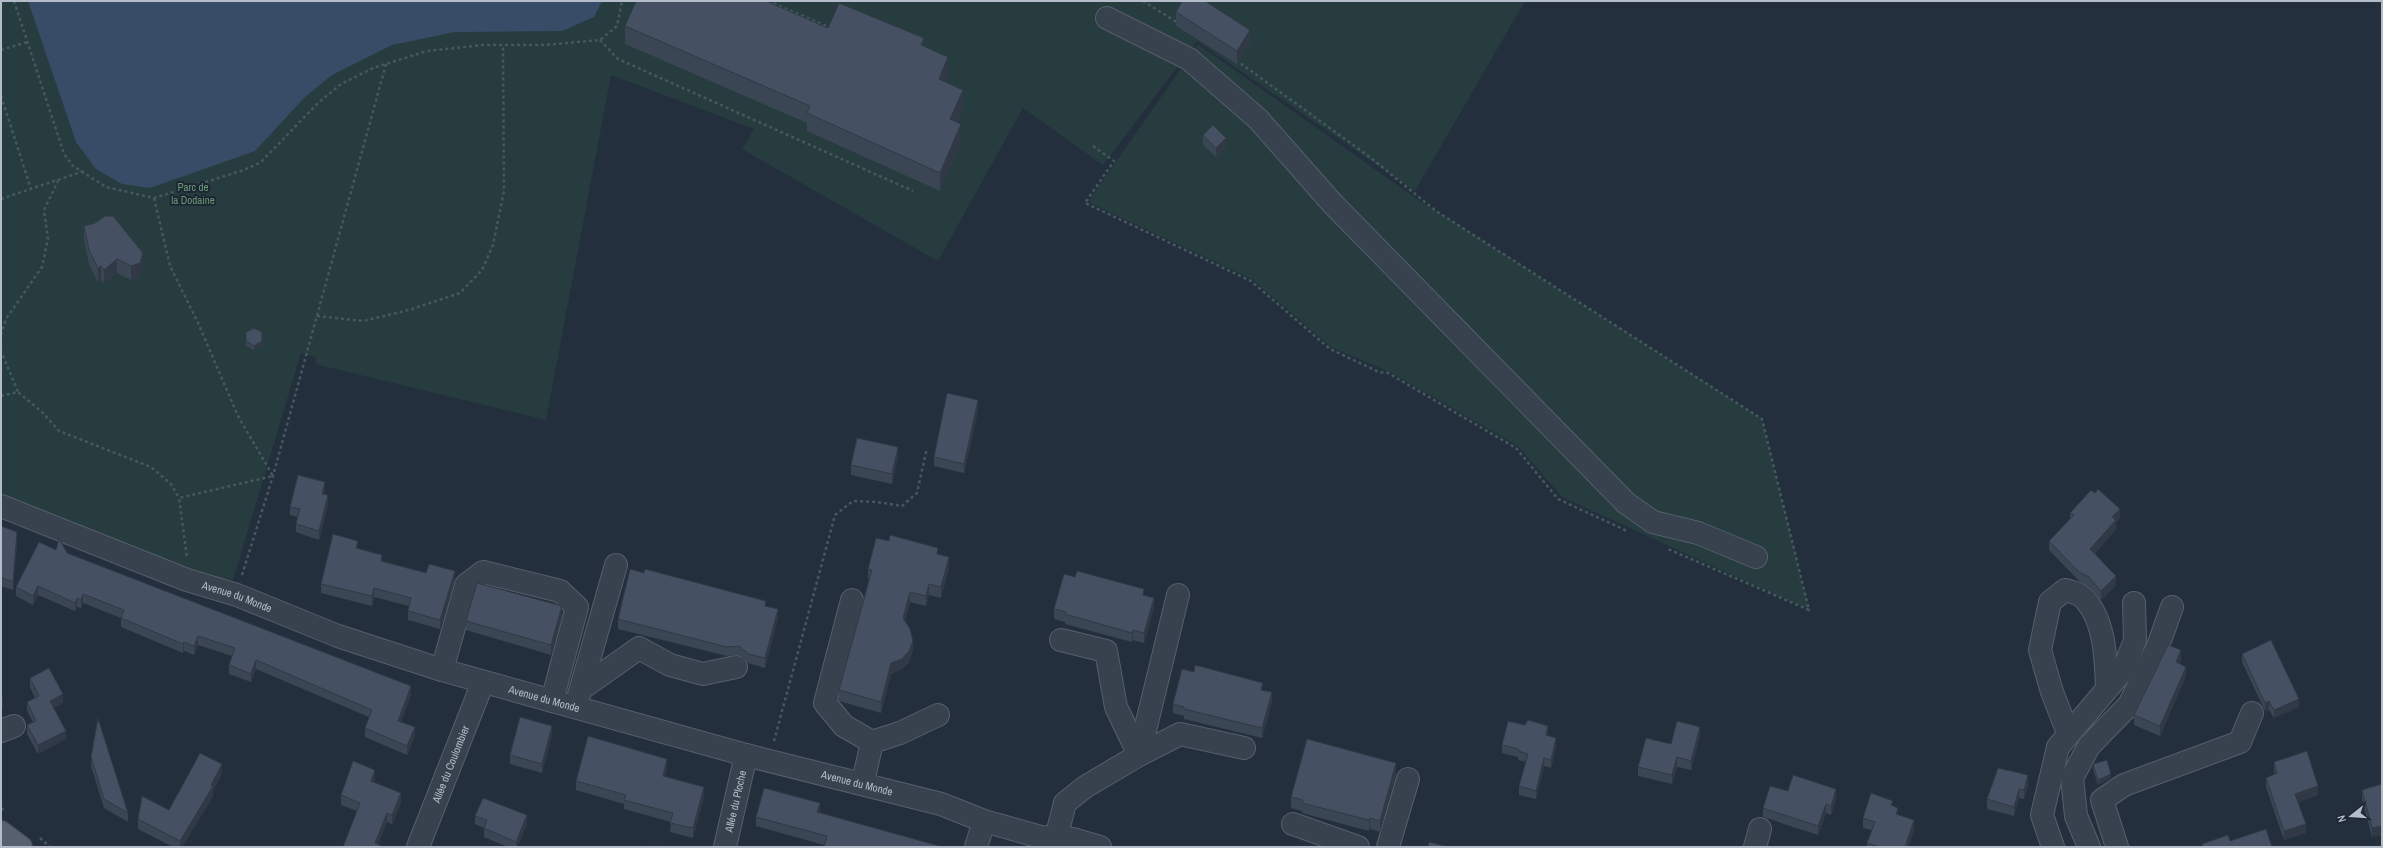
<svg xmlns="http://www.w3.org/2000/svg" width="2383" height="848" font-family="'Archivo Narrow',sans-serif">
  <rect width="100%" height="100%" fill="#242f3e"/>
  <g fill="#263c3f">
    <polygon points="1,1 1525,1 1415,191 1197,41 1103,165 1023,108 938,261 742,149 754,129 611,75 546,420 315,364 316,357 301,353 233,580 208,577 1,495"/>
    <polygon points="1198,44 1414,197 1762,419 1809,610 1562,497 1518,446 1390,372 1331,347 1252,279 1088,202"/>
  </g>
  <polygon fill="#394c67" points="28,1 602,1 594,17 562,31 455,32 392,45 332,75 305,97 255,151 150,188 122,184 96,169 76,142"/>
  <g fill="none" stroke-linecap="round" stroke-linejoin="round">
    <defs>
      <g id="minor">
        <polyline points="1107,18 1189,59 1258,119 1332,203 1626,503 1653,522 1698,533 1756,557"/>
        <path id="s1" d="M1 506 187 580 237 595 338 636 442 670 746 755 941 804 984 821 1041 837 1073 839 1100 847"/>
        <polyline points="852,600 825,703 844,726 872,742"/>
        <polyline points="1061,640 1106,651 1116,707 1139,755 1180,734 1244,748"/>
        <polyline points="442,670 466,585 483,572 560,591 577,607 552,701"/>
        <polyline points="581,689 639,648 670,665 703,674 736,667"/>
        <polyline points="579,695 616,565"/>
        <polyline points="1,731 14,726"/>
        <path d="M2068 733 2052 692 2040 650 2050 602 2065 590C2069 591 2076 593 2080 595 2105 615 2106 659 2107 688"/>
        <polyline points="863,782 872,742 900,733 938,715"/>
        <polyline points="1293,824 1358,847"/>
        <polyline points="1056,838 1065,803 1085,787 1139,755 1178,595"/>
        <path id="s2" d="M418 847 483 682"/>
        <path id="s3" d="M725 847 746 755"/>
        <polyline points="976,847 984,821"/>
        <polyline points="1388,847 1408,779"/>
        <polyline points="1755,847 1760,829"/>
        <polyline points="2053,847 2042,815 2058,747 2124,669 2135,640 2134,603"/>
        <polyline points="2089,847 2076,816 2072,778 2089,746 2129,705 2158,646 2172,607"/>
        <polyline points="2117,847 2102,800 2124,785 2240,742 2252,713"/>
      </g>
      <polyline id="major" points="1,832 21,847"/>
    </defs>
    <use href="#minor" stroke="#565f6c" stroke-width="24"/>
    <use href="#major" stroke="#414a57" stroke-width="24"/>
    <g stroke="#44595c" stroke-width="2.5" stroke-dasharray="3 3" stroke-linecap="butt">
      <polyline points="14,1 64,154 73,166 106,187 154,198 244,170 261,162 318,103 341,84 373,68 427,51 483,45 545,45 600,40 617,26 622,1"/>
      <polyline points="768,1 831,28"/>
      <polyline points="1143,1 1178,23"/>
      <polyline points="600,40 618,59 913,191"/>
      <polyline points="1,50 27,42"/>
      <polyline points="1236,60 1371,158 1436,211 1762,419 1809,610 1668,549"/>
      <polyline points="1,96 31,189"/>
      <polyline points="1093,146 1114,161 1085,203 1251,281 1330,349 1379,372 1388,373 1516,448 1558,499 1627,531"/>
      <polyline points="154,198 170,266 198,323 238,416 273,476 179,498 187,558"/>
      <polyline points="1,199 84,171"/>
      <polyline points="317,316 363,321 409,310 460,293 482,270 493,245 504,191 503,45"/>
      <polyline points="1,335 6,319 42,267 48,239 44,210 59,179"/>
      <polyline points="1,344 1,351 18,392"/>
      <polyline points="1,396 18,392 42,412 59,431 151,467 171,484 179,498"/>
      <polyline points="242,575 273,476 386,64"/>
      <polyline points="774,741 835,515 853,501 877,502 902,506 917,493 927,448"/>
      <polyline points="1,808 6,812"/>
      <polyline points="40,838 50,847"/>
    </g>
    <use href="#minor" stroke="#38414e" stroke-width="22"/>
    <use href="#major" stroke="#56606e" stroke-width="22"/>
  </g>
  <g fill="#3b4654">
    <polygon points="1176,12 1250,44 1237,64 1176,26"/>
    <polygon points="625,26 828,28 924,46 948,75 945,82 963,108 957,122 961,142 940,191 807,131 807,123 625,44"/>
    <polygon points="1203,135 1226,147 1216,157 1203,145"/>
    <polygon points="84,226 143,266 140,277 131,280 117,273 104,284 101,280 98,282 89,264 84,240"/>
    <polygon points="246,332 262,346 254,350 246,346"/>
    <polygon points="978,410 964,473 934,466 934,457"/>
    <polygon points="898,456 892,484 851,475 851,465"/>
    <polygon points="325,490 324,495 328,504 319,540 296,532 296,524 298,517 290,515 290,507"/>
    <polygon points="2070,513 2120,518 2116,522 2116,529 2095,553 2116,585 2101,600 2089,586 2079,581 2049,550 2049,541 2070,520"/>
    <polygon points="1,526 17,541 13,590 1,586"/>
    <polygon points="358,548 382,561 455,580 440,629 408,620 408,611 409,606 374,597 372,606 321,593 321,584"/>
    <polygon points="56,550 67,553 411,695 401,722 415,736 407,755 365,737 365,728 369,717 256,669 251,682 229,674 229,665 232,656 198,645 194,655 184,651 183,653 121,627 121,618 83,603 81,608 77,607 75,611 38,595 33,605 16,596 16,587"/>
    <polygon points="938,554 949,568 941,598 929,595 926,606 910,602 905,621 913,651 909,662 902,669 891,674 881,713 839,701 839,690 869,579 868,579 868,569"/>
    <polygon points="644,573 766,606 778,618 765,668 748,663 739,655 727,656 618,629 618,619"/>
    <polygon points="1144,595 1154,607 1144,643 1133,640 1132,642 1065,624 1065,622 1054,619 1054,609"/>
    <polygon points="562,615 551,655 466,630 466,621"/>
    <polygon points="2242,654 2299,707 2274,718 2269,710 2265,711 2242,662"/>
    <polygon points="2181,660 2179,664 2186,676 2160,736 2134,725 2134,715"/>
    <polygon points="30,678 63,703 53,708 66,739 38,754 27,734 27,725 33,722 27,711 27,702 35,698 30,687"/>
    <polygon points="1263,690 1272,702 1262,738 1184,719 1184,716 1173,713 1173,704"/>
    <polygon points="1548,734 1548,736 1556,746 1551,768 1544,766 1536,799 1519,795 1519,786 1526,762 1518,760 1518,757 1502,753 1502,745"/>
    <polygon points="552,735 542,773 510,764 510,755"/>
    <polygon points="1700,736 1691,770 1677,767 1672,784 1638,776 1638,767 1671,744"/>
    <polygon points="91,757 128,813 128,822 104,808 91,766"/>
    <polygon points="2274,762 2318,795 2298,802 2306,833 2284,840 2266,787 2266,778 2275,774 2274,771"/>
    <polygon points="2093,764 2111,778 2098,785 2093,769"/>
    <polygon points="667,768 665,776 704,796 693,838 670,832 671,822 624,809 624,804 576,790 576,781"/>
    <polygon points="222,773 213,791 213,796 182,847 173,847 138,829 138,819 169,810"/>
    <polygon points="1396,774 1380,832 1370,829 1369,831 1302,813 1302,811 1291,808 1291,797"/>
    <polygon points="375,779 374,782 401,803 392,824 387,822 378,844 343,847 357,811 341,805 341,795"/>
    <polygon points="2382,784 2372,837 2362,799 2362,790"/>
    <polygon points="2028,785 2024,799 2019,798 2014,816 1987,809 1987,799"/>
    <polygon points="1836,798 1831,815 1826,813 1818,835 1763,817 1763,808"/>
    <polygon points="1893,806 1898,815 1914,830 1908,847 1867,847 1867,843 1872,830 1863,828 1863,818"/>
    <polygon points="819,813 943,847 824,847 824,845 756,826 756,817"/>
    <polygon points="475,816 527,824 517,847 508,847 484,837 484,828 475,824"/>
  </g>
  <g fill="#303945">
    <polygon points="1250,30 1250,44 1237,64 1237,51"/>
    <polygon points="924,38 924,56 921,45"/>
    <polygon points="948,57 948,75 939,97 939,79"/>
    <polygon points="963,90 963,108 950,137 950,119"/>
    <polygon points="961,124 961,142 940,191 940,173"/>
    <polygon points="1226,138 1226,147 1216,157 1216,148"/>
    <polygon points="143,253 143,266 140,277 131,280 131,266"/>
    <polygon points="117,259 117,273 104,284 104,270"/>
    <polygon points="101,266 101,280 98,282 98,268"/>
    <polygon points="262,341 262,346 254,350 254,346"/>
    <polygon points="978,400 978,410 964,473 964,464"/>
    <polygon points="898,447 898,456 892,484 892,474"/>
    <polygon points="325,482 325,490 322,503 322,494"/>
    <polygon points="328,495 328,504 319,540 319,531"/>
    <polygon points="2120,509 2120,518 2116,522 2116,529 2090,558 2090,549 2112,517"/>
    <polygon points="17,532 17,541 13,590 13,582"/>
    <polygon points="949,557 949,568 941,598 941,587"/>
    <polygon points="455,571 455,580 440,629 440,620"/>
    <polygon points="2116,576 2116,585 2101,600 2101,591"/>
    <polygon points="929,584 929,595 926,606 926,596"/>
    <polygon points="38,586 38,595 33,605 33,596"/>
    <polygon points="374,588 374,597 372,606 372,596"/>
    <polygon points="910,592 910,602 903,628 903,618"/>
    <polygon points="83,594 83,603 81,608 81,600"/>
    <polygon points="77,598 77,607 75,611 75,603"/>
    <polygon points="1154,598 1154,607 1144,643 1144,633"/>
    <polygon points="562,606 562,615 551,655 551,645"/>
    <polygon points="778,609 778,618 765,668 765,658"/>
    <polygon points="1133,630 1133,640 1132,642 1132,633"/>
    <polygon points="198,636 198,645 194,655 194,646"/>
    <polygon points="913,641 913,651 909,662 902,669 891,674 881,713 881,702 891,663"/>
    <polygon points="184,642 184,651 183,653 183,644"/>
    <polygon points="2181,650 2181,660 2176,672 2176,662"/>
    <polygon points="256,660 256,669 251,682 251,674"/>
    <polygon points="2186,667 2186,676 2160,736 2160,726"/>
    <polygon points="411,686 411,695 398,729 398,721"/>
    <polygon points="1272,692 1272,702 1262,738 1262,728"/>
    <polygon points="63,694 63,703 50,710 50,701"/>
    <polygon points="3,699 3,708 1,709 1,700"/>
    <polygon points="2299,699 2299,707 2274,718 2274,710"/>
    <polygon points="2269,701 2269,710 2265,711 2265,703"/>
    <polygon points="552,726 552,735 542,773 542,764"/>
    <polygon points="1548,726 1548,734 1546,743 1546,735"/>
    <polygon points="415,727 415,736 407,755 407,746"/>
    <polygon points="1700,727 1700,736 1691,770 1691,761"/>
    <polygon points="66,731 66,739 38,754 38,745"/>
    <polygon points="1556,738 1556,746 1551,768 1551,760"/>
    <polygon points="1677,757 1677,767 1672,784 1672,775"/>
    <polygon points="1544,758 1544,766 1536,799 1536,791"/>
    <polygon points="667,759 667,768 663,785 663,776"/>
    <polygon points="1396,763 1396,774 1380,832 1380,821"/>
    <polygon points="222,764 222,773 213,791 213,796 182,847 180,847 180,841"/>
    <polygon points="375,770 375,779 371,790 371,781"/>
    <polygon points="2111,774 2111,778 2098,785 2098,780"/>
    <polygon points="2028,775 2028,785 2024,799 2024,790"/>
    <polygon points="2318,786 2318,795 2295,803 2295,794"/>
    <polygon points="704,787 704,796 693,838 693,828"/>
    <polygon points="1836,789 1836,798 1831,815 1831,806"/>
    <polygon points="2019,789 2019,798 2014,816 2014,807"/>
    <polygon points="401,793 401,803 392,824 392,815"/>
    <polygon points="820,803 820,812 817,812"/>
    <polygon points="1826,804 1826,813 1818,835 1818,826"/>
    <polygon points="1898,808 1898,817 1896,814"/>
    <polygon points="387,813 387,822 377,847 375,843"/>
    <polygon points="527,815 527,824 517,847 516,847 516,842"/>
    <polygon points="1370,818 1370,829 1369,831 1369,820"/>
    <polygon points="1914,820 1914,830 1908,847 1905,847"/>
    <polygon points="2306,824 2306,833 2284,840 2284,831"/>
    <polygon points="2382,826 2382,835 2372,837 2372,828"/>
  </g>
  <g fill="#455162" stroke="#303945">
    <polygon points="636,1 766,1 828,28 839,3 924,38 921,45 948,57 939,79 963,90 950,119 961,124 940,173 807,113 810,106 625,26"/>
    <polygon points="1182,1 1205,1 1250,30 1237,51 1176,12"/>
    <polygon points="1213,125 1226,138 1216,148 1203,135"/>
    <polygon points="105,216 113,216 143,253 140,263 131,266 117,259 104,270 101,266 98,268 89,250 84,226 95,223"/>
    <polygon points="254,328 262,332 262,341 254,346 246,341 246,332"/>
    <polygon points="947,393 978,400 964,464 934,457"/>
    <polygon points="857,438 898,447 892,474 851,465"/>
    <polygon points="298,475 325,482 322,494 328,495 319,531 296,524 300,509 290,507"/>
    <polygon points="2098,489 2120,509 2112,517 2116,520 2090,549 2116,576 2101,591 2089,577 2079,572 2049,541 2074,515 2070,513 2091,490 2095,493"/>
    <polygon points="1,526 17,532 13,582 1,577"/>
    <polygon points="333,534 358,541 356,548 382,555 381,561 426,573 429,564 455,571 440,620 408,611 411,598 374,588 372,596 321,584"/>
    <polygon points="890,535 938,548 937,554 949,557 941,587 929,584 926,596 910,592 903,618 910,629 913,641 909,651 902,659 891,663 881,702 839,690 872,570 868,569 876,538 889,541"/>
    <polygon points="59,538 67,553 411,686 398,721 415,727 407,746 365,728 372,710 256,660 251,674 229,665 235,648 198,636 194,646 184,642 183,644 121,618 124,610 83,594 81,600 77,598 75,603 38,586 33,596 16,587 39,542 56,550"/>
    <polygon points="630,569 644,573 645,569 766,601 765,606 778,609 765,658 748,654 739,646 727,647 618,619"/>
    <polygon points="1077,571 1144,589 1143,595 1154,598 1144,633 1133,630 1132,633 1065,614 1066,612 1054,609 1064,574 1075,577"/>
    <polygon points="477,583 562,606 551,645 466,621"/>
    <polygon points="2271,640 2299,699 2274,710 2269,701 2265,703 2242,654"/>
    <polygon points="2168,645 2181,650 2176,662 2186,667 2160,726 2134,715"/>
    <polygon points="1195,665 1263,683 1261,690 1272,692 1262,728 1184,709 1184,707 1173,704 1182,669 1194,672"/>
    <polygon points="49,668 63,694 50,701 66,731 38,745 27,725 36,721 27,702 39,696 30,678"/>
    <polygon points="1,695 3,699 1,700"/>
    <polygon points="520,717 552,726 542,764 510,755"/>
    <polygon points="98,718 128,813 104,799 91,757"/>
    <polygon points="1528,720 1548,726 1546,735 1556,738 1551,760 1544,758 1536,791 1519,786 1528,754 1518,751 1519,749 1502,745 1508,721 1525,725"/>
    <polygon points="1677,721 1700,727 1691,761 1677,757 1672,775 1638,767 1646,738 1671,744"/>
    <polygon points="588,736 667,759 663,776 704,787 693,828 670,823 673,813 624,800 626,795 576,781"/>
    <polygon points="1307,739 1396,763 1380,821 1370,818 1369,820 1302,803 1303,800 1291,797"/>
    <polygon points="2307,751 2318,786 2295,794 2306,824 2284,831 2266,778 2277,773 2274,762"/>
    <polygon points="200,753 222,764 211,785 213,786 180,841 138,819 142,796 169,810"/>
    <polygon points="2107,760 2111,774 2098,780 2093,764"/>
    <polygon points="353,761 375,770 371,781 401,793 392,815 387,813 375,843 384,847 343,847 360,803 341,795"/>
    <polygon points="1998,768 2028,775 2024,790 2019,789 2014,807 1987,799"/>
    <polygon points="1793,775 1836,789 1831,806 1826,804 1818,826 1763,808 1770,786 1788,791"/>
    <polygon points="2382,784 2382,826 2372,828 2362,790"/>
    <polygon points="764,788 820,803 817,812 943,847 824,847 827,836 756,817"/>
    <polygon points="1871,793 1893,801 1891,805 1898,808 1896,814 1914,820 1905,847 1880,847 1867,843 1875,822 1863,818"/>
    <polygon points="483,798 527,815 516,842 484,828 487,820 475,816"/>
    <polygon points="2266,829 2272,847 2203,847 2202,844 2228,835 2230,841"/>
    <polygon points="1429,842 1449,847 1428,847"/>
    <polygon points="658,846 658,847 640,847"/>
  </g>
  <g text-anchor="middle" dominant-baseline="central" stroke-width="4" stroke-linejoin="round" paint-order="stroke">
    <g font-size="11" fill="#6b9a76" stroke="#1d2633">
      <text x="193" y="187">Parc de<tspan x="193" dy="13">la Dodaine</tspan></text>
    </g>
    <g font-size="11" fill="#b4bcc9" stroke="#1d2633">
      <text stroke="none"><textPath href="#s1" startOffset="253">Avenue du Monde</textPath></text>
      <text stroke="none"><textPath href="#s1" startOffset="577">Avenue du Monde</textPath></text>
      <text stroke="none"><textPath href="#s2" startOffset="89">Allée du Coulombier</textPath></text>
      <text stroke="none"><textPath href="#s1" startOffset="901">Avenue du Monde</textPath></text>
      <text stroke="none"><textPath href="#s3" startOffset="47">Allée du Ploche</textPath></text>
    </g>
  </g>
  <rect width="2383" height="848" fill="none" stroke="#b4bcc9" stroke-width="4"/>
  <g transform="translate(2351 816) rotate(253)" stroke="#1d2633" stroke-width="3" paint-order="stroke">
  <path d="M0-3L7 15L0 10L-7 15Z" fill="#b4bcc9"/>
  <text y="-6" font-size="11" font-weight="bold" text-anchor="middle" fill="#b4bcc9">N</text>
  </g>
</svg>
